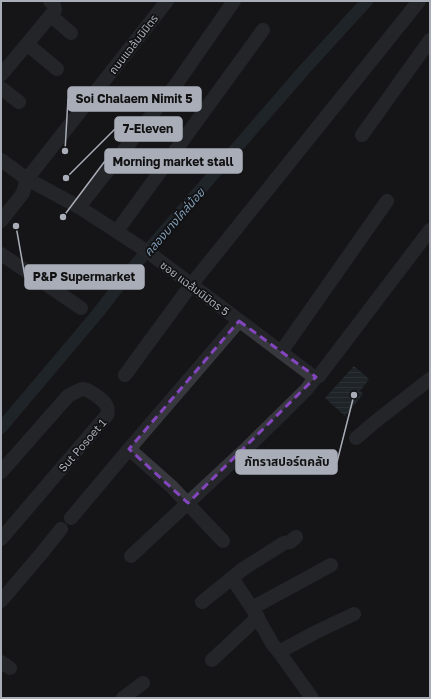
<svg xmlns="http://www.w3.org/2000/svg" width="431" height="699" font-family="'Golos Text','Noto Sans Thai',sans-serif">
  <defs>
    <pattern id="water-rules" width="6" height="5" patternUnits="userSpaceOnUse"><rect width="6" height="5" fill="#2c353c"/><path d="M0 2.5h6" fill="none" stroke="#485056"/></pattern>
  </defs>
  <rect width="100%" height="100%" fill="#161618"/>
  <polygon fill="url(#water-rules)" points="354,366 369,379 360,391 363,394 345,416 325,398"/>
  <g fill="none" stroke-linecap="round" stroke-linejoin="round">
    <polyline stroke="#2c353c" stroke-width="12" points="1,428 98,313 135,265 304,70 367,1"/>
    <g stroke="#37383d" stroke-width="14">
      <polyline points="51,16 71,33"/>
      <polyline points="27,44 57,69"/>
      <polyline points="1,75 27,44 55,10 54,5 50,1"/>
      <polyline points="1,88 19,102"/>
      <polyline points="362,135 430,40"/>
      <polyline points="1,160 27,179 79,207 148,252 314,377 316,377"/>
      <polyline points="79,207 177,83 234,1"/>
      <polyline points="1,221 23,193 27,179 167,1"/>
      <polyline points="117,231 263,30"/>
      <polyline points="1,254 81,308"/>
      <polyline points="281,352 387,201"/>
      <polyline points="125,375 191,285 419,1"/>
      <polyline points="356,438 376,421 430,379"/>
      <polyline points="129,449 172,487 223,541"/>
      <path d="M1 472 68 396C73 394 77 390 83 389 88 389 104 400 106 405 108 408 108 412 107 415L1 539"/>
      <polyline points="71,518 129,449 239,321"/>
      <polyline points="296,537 290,542 284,543 243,569 232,578 252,608 273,645 279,652 312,698"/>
      <polyline points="131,556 248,447 306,390 316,377 319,376 430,230"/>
      <polyline points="1,601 41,554 61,529"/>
      <polyline points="202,602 232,578"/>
      <polyline points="252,608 331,565"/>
      <polyline points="279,652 316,632 354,614"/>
      <polyline points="212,660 258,617"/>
      <polyline points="1,662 10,668"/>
      <polyline points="123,698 143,683"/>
    </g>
  </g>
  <path d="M0 0H431V699H0ZM239 321 316 377 188 503 129 449Z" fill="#161618" fill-opacity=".55" fill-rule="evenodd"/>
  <path fill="none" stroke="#8446be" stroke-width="3" stroke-dasharray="8 5" stroke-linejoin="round" d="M239 321 316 377 188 503 129 449Z"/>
  <g text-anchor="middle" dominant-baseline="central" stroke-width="3.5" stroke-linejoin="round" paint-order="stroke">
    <g font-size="11" fill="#a8adb8" stroke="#111113">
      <text transform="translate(133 44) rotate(-52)">ถนนแฉล้มนิมิตร</text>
      <text transform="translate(195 288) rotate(37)">ซอย แฉล้มนิมิตร 5</text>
      <text transform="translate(82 445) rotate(-49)">Sut Posoet 1</text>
    </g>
    <g font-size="12" font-style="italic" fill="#7f9bb3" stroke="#111113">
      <text transform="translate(174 222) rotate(-49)">คลองบางโคล่น้อย</text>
    </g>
  </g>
  <path fill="none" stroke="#a8adb8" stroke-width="1.5" d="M65 151L68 99M66 178L115 129M63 217L105 161M16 226L25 277M354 395L337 462"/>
  <g fill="#a8adb8" stroke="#111113" stroke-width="1.5">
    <circle cx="65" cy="151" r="4"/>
    <circle cx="66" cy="178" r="4"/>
    <circle cx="63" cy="217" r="4"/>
    <circle cx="16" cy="226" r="4"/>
    <circle cx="354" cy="395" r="4"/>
  </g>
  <g fill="#a8adb8" stroke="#a8adb8" stroke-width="1.5">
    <rect x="68" y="87" width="133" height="24" rx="4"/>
    <rect x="115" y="117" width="67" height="24" rx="4"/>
    <rect x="105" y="149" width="137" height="24" rx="4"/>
    <rect x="25" y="265" width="119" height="24" rx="4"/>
    <rect x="236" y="450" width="101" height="24" rx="4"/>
  </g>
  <g font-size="12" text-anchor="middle" font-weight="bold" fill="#111">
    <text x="134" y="103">Soi Chalaem Nimit 5</text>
    <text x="148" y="133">7-Eleven</text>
    <text x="173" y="166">Morning market stall</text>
    <text x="84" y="281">P&amp;P Supermarket</text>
    <text x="287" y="466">ภัทราสปอร์ตคลับ</text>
  </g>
  <rect width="431" height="699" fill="none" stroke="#a8adb8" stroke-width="4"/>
</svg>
